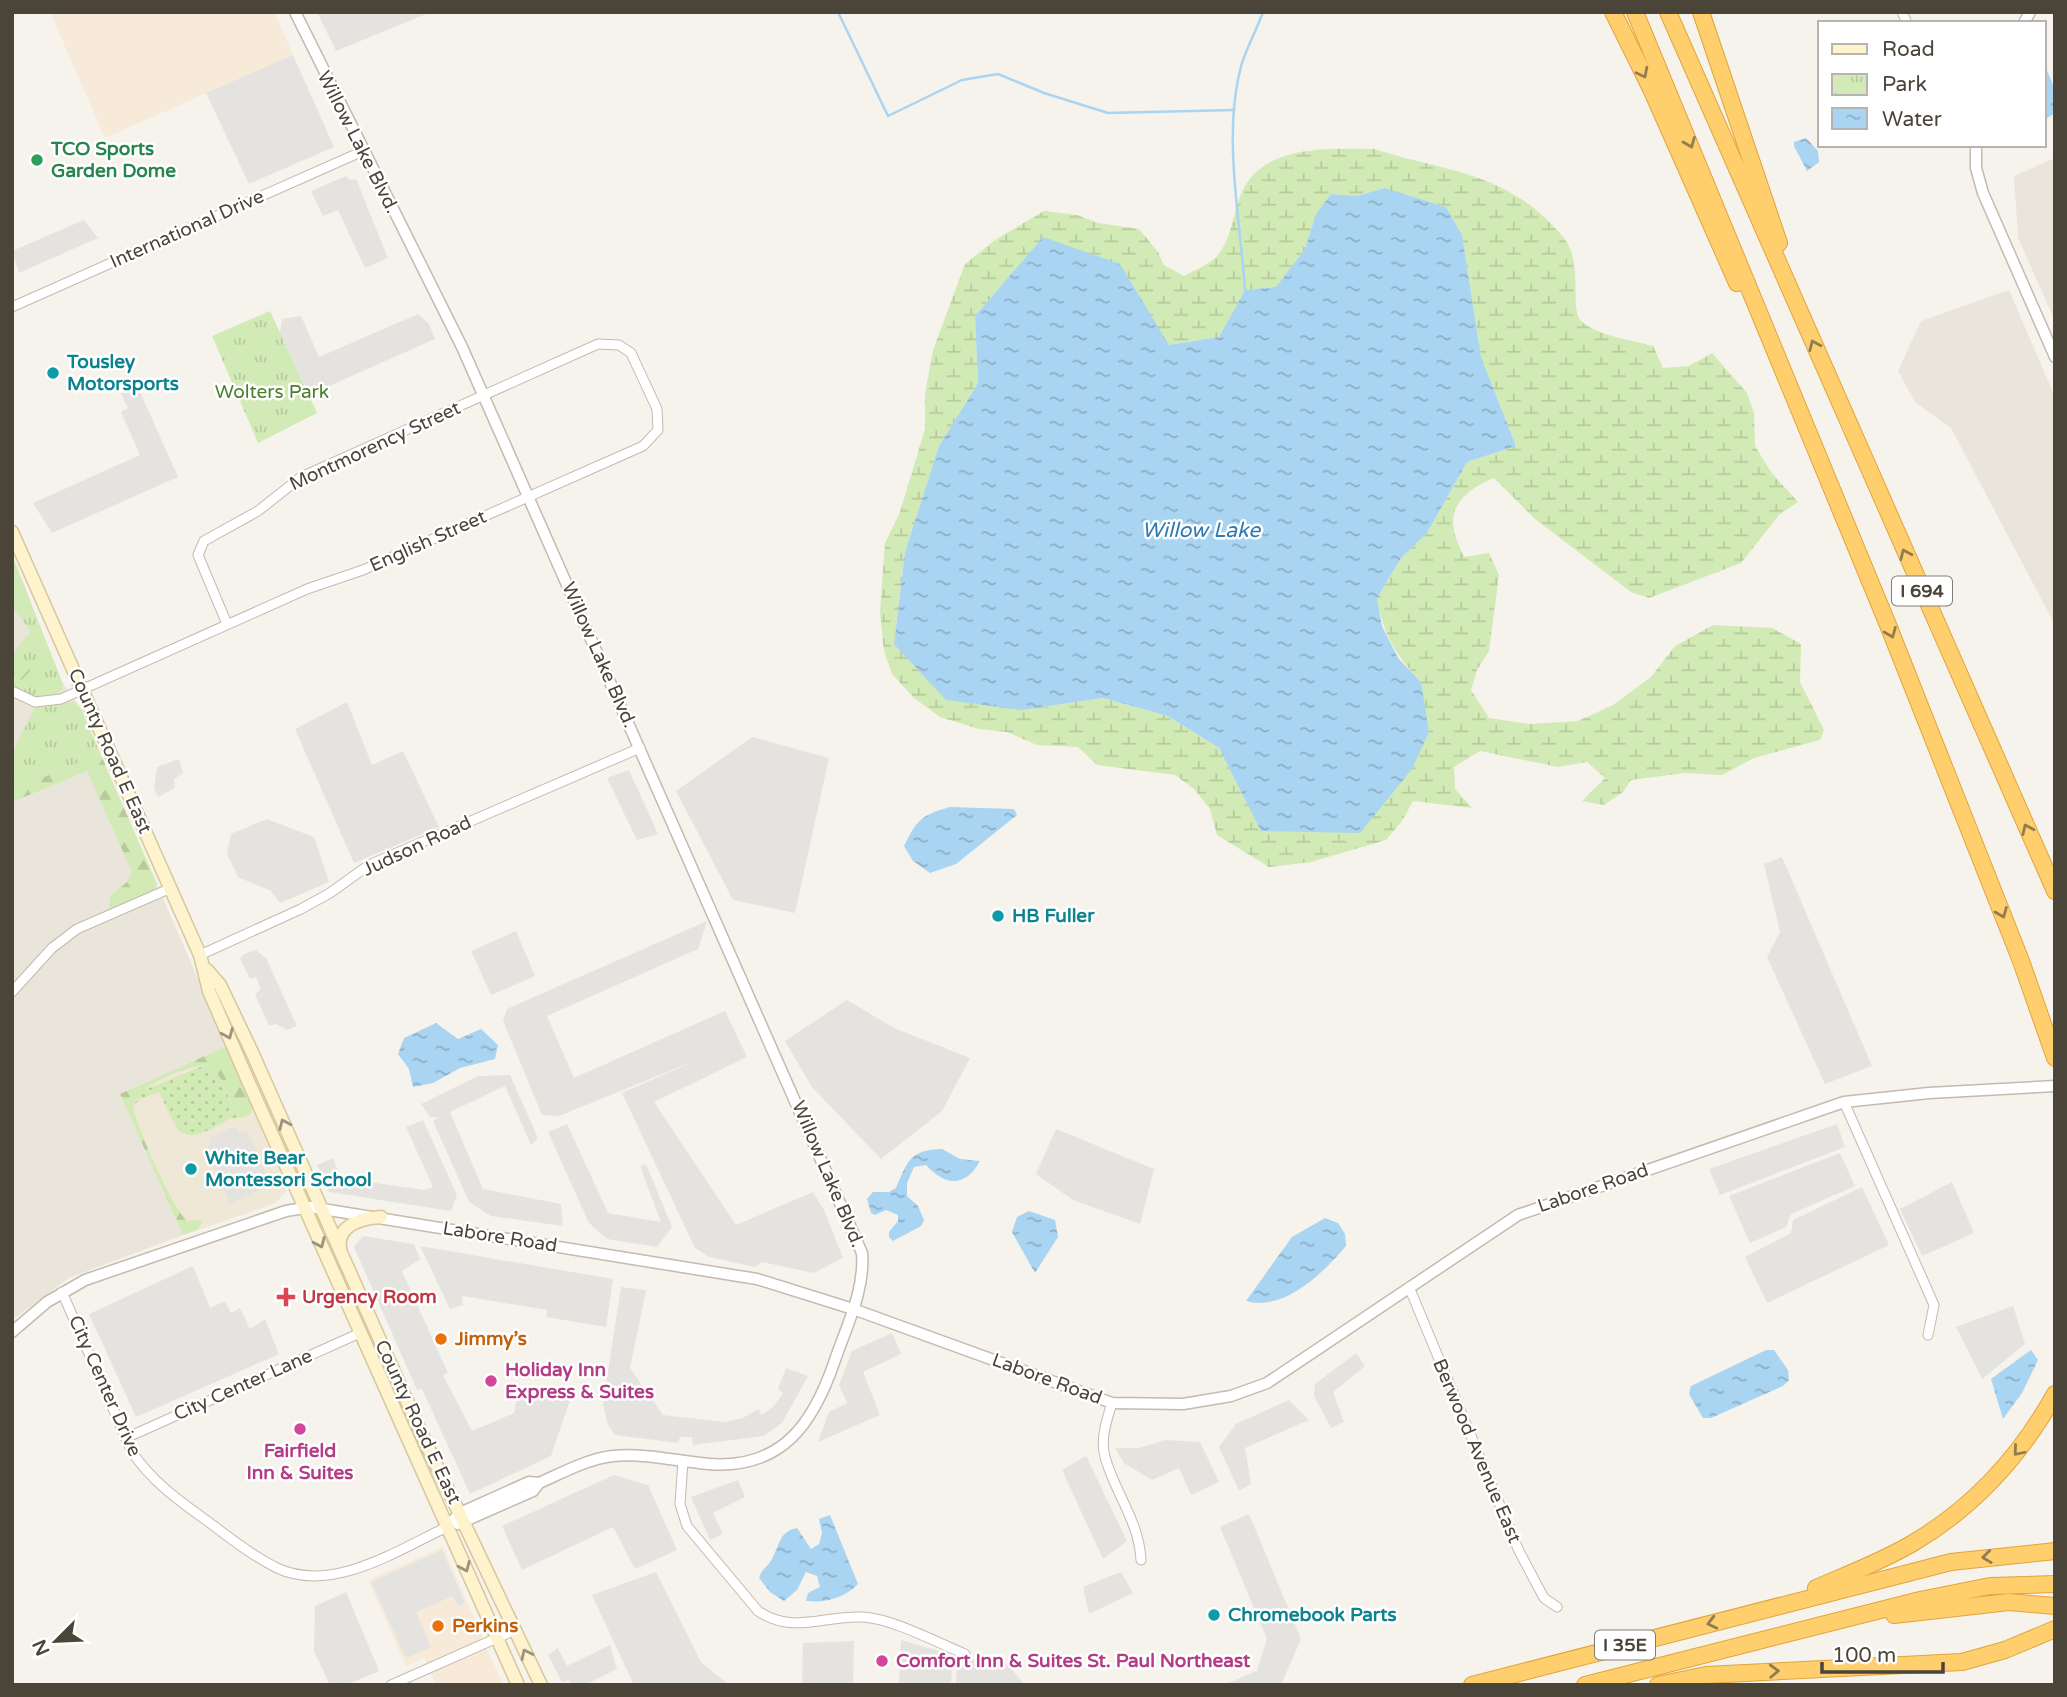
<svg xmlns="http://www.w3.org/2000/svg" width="2067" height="1697" font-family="'Varela Round',sans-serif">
  <defs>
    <pattern id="grass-dots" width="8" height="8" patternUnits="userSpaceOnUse" patternTransform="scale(1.75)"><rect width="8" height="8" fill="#d2eab5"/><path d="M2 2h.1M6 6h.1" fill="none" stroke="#b6ca9c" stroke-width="1.8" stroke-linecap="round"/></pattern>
    <pattern id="forest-firs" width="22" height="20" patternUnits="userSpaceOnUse" patternTransform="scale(1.75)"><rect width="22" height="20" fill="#d2eab5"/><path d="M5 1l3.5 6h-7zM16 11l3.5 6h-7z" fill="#b6ca9c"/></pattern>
    <pattern id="wetland-marsh" width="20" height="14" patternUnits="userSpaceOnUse" patternTransform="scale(1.75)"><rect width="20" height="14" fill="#d2eab5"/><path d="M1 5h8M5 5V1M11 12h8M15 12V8" fill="none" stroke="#b6ca9c"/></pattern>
    <pattern id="park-tufts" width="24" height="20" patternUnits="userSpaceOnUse" patternTransform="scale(1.75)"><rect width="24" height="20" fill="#d2eab5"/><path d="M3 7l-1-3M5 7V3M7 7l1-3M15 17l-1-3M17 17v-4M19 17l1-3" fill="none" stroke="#b6ca9c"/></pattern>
    <pattern id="garden-furrows" width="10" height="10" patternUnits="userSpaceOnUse" patternTransform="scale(1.75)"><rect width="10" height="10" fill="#d2eab5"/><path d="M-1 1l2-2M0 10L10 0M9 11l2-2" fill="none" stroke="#b6ca9c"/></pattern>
    <pattern id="water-ripples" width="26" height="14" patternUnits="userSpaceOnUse" patternTransform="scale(1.75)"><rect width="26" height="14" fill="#a9d4f2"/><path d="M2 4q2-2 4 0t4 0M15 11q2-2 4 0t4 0" fill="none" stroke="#8caec5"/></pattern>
  </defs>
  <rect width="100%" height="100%" fill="#f6f3ec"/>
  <g fill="#eae5da">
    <polygon points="2055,158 2055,321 2018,238 2014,176"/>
    <polygon points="2009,290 2055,397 2055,625 1951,428 1915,402 1898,371 1921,321"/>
    <polygon points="12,555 62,682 81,709 227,1046 120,1094 183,1235 69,1278 12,1320"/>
  </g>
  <g fill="#f7ead8">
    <polygon points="50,12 274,12 293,55 105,138"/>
    <polygon points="443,1547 503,1685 436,1685 424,1658 406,1666 368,1580"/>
  </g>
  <polygon fill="#efe8d6" points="227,1046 285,1179 286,1192 274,1204 183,1235 120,1094"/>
  <path fill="url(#grass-dots)" d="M205 1065C229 1073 223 1108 246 1117 241 1118 234 1117 230 1119 216 1125 189 1147 176 1126 169 1115 165 1103 159 1092L140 1099 133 1106 142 1091Z"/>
  <g fill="url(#forest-firs)">
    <polygon points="74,702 81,709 157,884 153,891 110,911 110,896 127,882 132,872 87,771 12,802 12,784 63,706"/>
    <path d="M227 1046 253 1106 250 1115 244 1117C224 1104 228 1073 205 1065 185 1067 140 1084 133 1105 135 1125 172 1206 187 1221L200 1220 202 1223 197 1230 183 1235 120 1094Z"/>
  </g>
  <path fill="url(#wetland-marsh)" fill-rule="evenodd" d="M1374 149C1450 173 1508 171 1563 237 1585 263 1568 309 1582 322 1599 336 1632 340 1653 346L1663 368 1689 366 1712 353 1747 393 1754 413 1755 446 1771 472 1798 502 1779 515 1741 563 1649 598 1631 592 1535 519 1494 478C1453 495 1442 518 1465 557L1489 553 1499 575 1489 651 1477 670 1471 690 1489 718 1530 724 1578 721 1613 705 1651 677 1675 646 1713 625 1772 628 1801 644 1800 682 1824 730 1820 740 1754 758 1722 775 1685 773 1631 780 1623 792 1604 805 1582 801 1605 778 1587 762 1558 767 1480 751 1454 767 1455 789 1472 808 1413 801 1402 821 1386 840 1311 862 1269 867 1217 835 1210 809 1194 789 1175 775 1097 765 1078 747 1037 745 1007 732 979 729 940 717 914 698 892 674 884 651 880 612 885 543 900 512 925 429V394L933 350 965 264 995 240 1044 211 1077 215 1098 223 1139 229 1158 252 1164 265 1184 276C1194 270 1209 265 1217 256 1234 237 1232 208 1245 186 1270 144 1332 149 1374 149ZM1385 188 1446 207 1462 235 1481 357 1516 446 1467 462 1427 533 1401 558 1377 598C1384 636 1395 654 1421 682L1261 830 1219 748 1168 716 1103 698 1022 710 894 644 905 552 939 446 978 383 975 316 1043 237 1156 329 1169 345 1219 337 1245 290 1276 287 1305 249 1316 214 1331 194 1355 196Z"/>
  <g fill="url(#park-tufts)">
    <polygon points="270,311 317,413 258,443 212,336"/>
    <path d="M12 555 63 684 61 691C46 704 27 694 12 685V654L31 631 12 607Z"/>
    <polygon points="72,702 81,709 100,753 12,791 12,753 35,707"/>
  </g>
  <polygon fill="url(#garden-furrows)" points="29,668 36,679 31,686 20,680"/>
  <g fill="#e5e3e0">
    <polygon points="317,12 431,12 336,51"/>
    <polygon points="293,55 334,147 249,184 206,93"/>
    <polygon points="346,176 350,180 356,179 388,258 365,268 338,210 323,216 311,191"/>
    <polygon points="84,220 98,238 19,273 12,251"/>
    <polygon points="418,314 429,324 435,339 309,395 280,333 282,319 301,316 319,357"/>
    <polygon points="137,385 178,477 52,533 33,503 140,455 121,412 128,408 121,394"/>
    <polygon points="347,702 372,765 403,751 439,827 354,863 295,729"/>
    <polygon points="752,737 829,758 795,913 733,900 676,791"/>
    <polygon points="179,759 183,773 174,779 175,788 158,797 154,788 157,767"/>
    <polygon points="629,770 658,834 637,840 607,778"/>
    <polygon points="267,819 314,837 329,882 280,903 271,891 238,877 227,854 231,834"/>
    <polygon points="1782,857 1872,1066 1825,1084 1767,957 1780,932 1764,864"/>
    <polygon points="707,921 698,949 547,1016 574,1078 725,1011 747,1057 654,1102 736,1225 813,1192 824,1210 843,1258 814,1273 762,1262 755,1267 709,1257 695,1248 622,1093 699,1059 559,1116 542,1115 503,1021 507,1009"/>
    <polygon points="516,931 535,976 491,995 471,951"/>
    <polygon points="256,950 266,958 297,1026 287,1030 276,1024 269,1026 255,994 261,989 256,977 250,979 240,959 244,954"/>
    <polygon points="847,1000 894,1028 970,1058 942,1111 881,1159 812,1087 785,1041"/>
    <polygon points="510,1075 538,1138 531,1145 505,1086 450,1112 483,1189 561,1204 563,1226 491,1216 469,1202 433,1121 438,1117 430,1117 421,1104 478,1076"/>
    <polygon points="423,1120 457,1195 451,1211 329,1192 317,1165 333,1158 341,1178 424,1190 433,1187 406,1127"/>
    <polygon points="567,1124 608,1213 661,1222 640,1166 646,1164 672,1227 657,1247 607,1239 589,1223 548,1132"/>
    <polygon points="1837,1124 1845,1147 1720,1195 1709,1169"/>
    <polygon points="236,1126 239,1133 247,1130 267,1176 257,1183 260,1190 230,1204 205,1148 211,1144 209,1138"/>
    <polygon points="1056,1129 1154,1169 1140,1224 1073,1200 1036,1174"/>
    <polygon points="1840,1153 1855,1186 1791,1214 1786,1227 1750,1243 1729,1196"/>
    <polygon points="1952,1182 1974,1233 1922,1256 1900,1209"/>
    <polygon points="1862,1187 1889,1245 1767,1303 1745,1257 1791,1233 1793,1220"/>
    <polygon points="363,1236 414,1244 420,1259 402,1271 448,1373 443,1375 472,1431 514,1413 517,1397 536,1388 570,1400 551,1456 470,1494 422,1389 417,1390 354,1247"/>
    <polygon points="420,1246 613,1279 606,1327 546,1317 547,1310 462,1296 463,1305 450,1309"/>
    <polygon points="193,1266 210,1308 225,1301 231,1313 240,1308 250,1329 265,1319 279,1354 136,1417 89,1314"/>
    <polygon points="621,1287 646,1290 630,1368 663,1415 725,1422 743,1418 758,1409 762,1415 773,1407 783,1393 778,1389 786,1368 808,1376 782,1423 764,1436 693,1445 692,1437 680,1437 678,1443 615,1435 608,1425 603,1404"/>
    <polygon points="2013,1306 2025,1344 1982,1379 1956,1327"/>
    <polygon points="892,1333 901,1354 863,1372 880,1415 818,1442 829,1412 847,1403 839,1385 852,1351"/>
    <polygon points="1356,1353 1365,1366 1333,1392 1344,1422 1331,1428 1314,1396 1315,1384"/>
    <polygon points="1289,1400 1309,1420 1245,1448 1251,1484 1239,1491 1219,1447 1236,1424"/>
    <polygon points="1166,1440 1200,1442 1219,1482 1191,1495 1179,1468 1152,1480 1124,1463 1115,1448 1139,1448"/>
    <polygon points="1086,1456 1127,1541 1103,1559 1062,1470"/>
    <polygon points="614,1475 648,1485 677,1550 635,1569 613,1527 522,1570 502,1526"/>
    <polygon points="738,1480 745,1497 713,1513 723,1534 710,1540 691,1497"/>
    <polygon points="1249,1514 1301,1639 1281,1685 1223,1685 1257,1671 1267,1639 1220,1527"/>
    <polygon points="442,1550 465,1603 458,1606 453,1596 416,1612 431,1647 406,1658 371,1582"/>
    <polygon points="656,1572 701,1662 729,1685 634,1685 592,1595"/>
    <polygon points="1121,1572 1133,1593 1089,1614 1083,1587"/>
    <polygon points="346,1592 379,1671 346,1685 330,1685 314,1651 315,1606"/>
    <polygon points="901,1640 953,1655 951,1685 899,1685"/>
    <polygon points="854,1641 853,1685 802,1685 803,1643"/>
    <polygon points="610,1645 617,1669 585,1685 572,1685 569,1680 562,1682 548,1655 558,1648 567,1666"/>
    <polygon points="957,1659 1004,1660 1025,1685 956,1685"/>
  </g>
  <g fill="url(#water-ripples)">
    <polygon points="2044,63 2055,90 2055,113 2044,120"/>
    <polygon points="1806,138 1818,151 1819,162 1807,171 1794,146 1794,142"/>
    <polygon points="1385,188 1446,207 1462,235 1481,357 1516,446 1467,462 1427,533 1401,558 1377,598 1382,626 1398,658 1421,682 1429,732 1412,769 1360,833 1261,831 1219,748 1168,716 1103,698 1022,710 946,700 894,644 905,552 939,446 978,383 975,316 1043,237 1120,264 1169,345 1219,337 1245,290 1276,287 1305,249 1316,214 1331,194 1356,196"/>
    <path d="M950 807 1014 809 1017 815 956 864 930 873 913 861 904 846C917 819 922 815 950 807Z"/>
    <polygon points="436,1023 458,1039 481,1029 498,1045 495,1059 460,1068 433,1083 413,1087 409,1069 398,1054 404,1038"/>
    <path d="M942 1149 960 1159 980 1161C965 1188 945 1186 926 1165L914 1167 907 1183V1196L918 1206 924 1220 921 1226 893 1241 889 1237V1232L898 1221V1215L886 1210 875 1215 871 1213 867 1199 873 1192H889L896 1188C908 1161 909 1150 942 1149Z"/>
    <polygon points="1029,1211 1055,1220 1058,1237 1035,1273 1012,1232 1017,1217"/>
    <path d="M1325 1218 1338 1223 1345 1234 1346 1246C1323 1273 1284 1312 1246 1301L1292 1237Z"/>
    <polygon points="1766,1350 1774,1350 1788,1370 1789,1380 1783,1386 1711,1418 1703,1418 1689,1394 1691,1386"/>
    <polygon points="2031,1350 2038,1360 2022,1393 2003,1419 1991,1379"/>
    <path d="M830 1515 858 1584C845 1598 825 1603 806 1601L808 1593 820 1587 817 1576 806 1572 797 1590 784 1601 770 1592 759 1578C762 1568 768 1567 772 1559 780 1544 779 1532 797 1528L811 1549 819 1544 822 1533 819 1519Z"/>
  </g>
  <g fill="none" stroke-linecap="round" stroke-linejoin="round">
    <g stroke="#a9d4f2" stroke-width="2.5">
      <polyline points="838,12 888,116 962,80 998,74 1044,93 1108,113 1234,110"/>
      <path d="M1245 290C1240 217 1222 133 1242 63 1248 45 1257 29 1263 12"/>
    </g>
    <defs>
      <g id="minor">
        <polyline points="1902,12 1907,23"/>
        <polyline points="12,307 363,151"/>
        <polyline points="12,691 35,702 61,699 307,589 363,570 643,446 658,430 657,409 631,353 619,345 598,344 301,477 258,511 204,541 198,555 227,624"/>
        <polyline points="200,955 301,909 330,893 369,865 640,748"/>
        <polyline points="12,992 52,948 77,929 171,888"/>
        <polyline points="1844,1102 1934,1305 1928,1335"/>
        <polyline points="1409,1287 1519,1551 1544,1598 1557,1607"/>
        <path d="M62 1292 132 1452C153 1483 181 1502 210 1523 231 1539 253 1556 277 1568 332 1594 398 1550 447 1527"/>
        <path d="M1112 1403C1107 1419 1100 1439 1105 1457 1115 1493 1139 1521 1141 1560"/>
        <polyline points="126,1438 360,1333"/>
        <path d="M683 1461 680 1504 687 1526 758 1611C793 1635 824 1615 863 1617 893 1619 936 1642 965 1654"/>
        <polyline points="391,1685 515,1630"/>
      </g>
      <g id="tertiary">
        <path d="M295 12 462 347 862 1253C865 1290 847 1325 835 1360 814 1422 783 1470 708 1464 677 1461 645 1453 613 1456 587 1459 562 1473 539 1483L529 1482 460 1513 447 1527"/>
        <polyline points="2024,23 2030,12"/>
        <polyline points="1976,145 1976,168 1983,193 2055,357"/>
        <polyline points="12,1332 47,1302 85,1280 286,1211 310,1207 757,1279 853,1309 1112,1403 1183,1404 1231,1396 1267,1383 1518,1215 1844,1102 1929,1093 2055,1086"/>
        <polyline points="458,1524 533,1491 539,1483"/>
      </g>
      <g id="secondary">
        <polyline points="12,532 200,955 209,991 249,1083 518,1685"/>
        <polyline points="207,970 220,985 251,1050 423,1437 541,1685"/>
        <path d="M340 1249C336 1225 362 1218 381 1217"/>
      </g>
      <g id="motorway">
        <polyline points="1613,12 1652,91 1737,283"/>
        <polyline points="1635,12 1888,625 2021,961 2055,1058"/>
        <polyline points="1668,12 2055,891"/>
        <polyline points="1701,12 1779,243"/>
        <path d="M1816 1588C1848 1574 1883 1561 1913 1543 1974 1507 2021 1455 2055 1394"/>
        <polyline points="1894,1615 2009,1602 2055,1606"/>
        <polyline points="1472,1685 1951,1562 2055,1551"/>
        <polyline points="1585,1685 1920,1600 1990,1586 2055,1584"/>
        <polyline points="1658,1685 1706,1675 1962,1662 2005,1650 2055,1629"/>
      </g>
    </defs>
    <use href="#minor" stroke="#c2bbae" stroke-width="11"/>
    <use href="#tertiary" stroke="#c2bbae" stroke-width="13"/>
    <use href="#secondary" stroke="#d6c79b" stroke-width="15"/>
    <use href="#motorway" stroke="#e0a43c" stroke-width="18"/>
    <use href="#minor" stroke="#fff" stroke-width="9"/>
    <use href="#tertiary" stroke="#fff" stroke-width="10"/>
    <use href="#secondary" stroke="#fff3cd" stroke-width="12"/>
    <use href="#motorway" stroke="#ffcf6e" stroke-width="16"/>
  </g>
  <defs><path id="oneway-chevron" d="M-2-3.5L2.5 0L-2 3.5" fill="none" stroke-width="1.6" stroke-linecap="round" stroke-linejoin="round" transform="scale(1.75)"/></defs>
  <g stroke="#937c4e">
    <use href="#oneway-chevron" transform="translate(1643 73) rotate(63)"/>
    <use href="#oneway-chevron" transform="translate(1690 143) rotate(68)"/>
    <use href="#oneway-chevron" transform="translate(1814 345) rotate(-114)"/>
    <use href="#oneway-chevron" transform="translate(1905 554) rotate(-114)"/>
    <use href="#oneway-chevron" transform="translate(1891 633) rotate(68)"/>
    <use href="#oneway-chevron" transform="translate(2027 829) rotate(-114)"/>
    <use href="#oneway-chevron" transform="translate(2002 913) rotate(68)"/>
    <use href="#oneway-chevron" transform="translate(2018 1451) rotate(130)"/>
    <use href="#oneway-chevron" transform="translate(1987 1557) rotate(173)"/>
    <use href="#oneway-chevron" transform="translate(1712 1623) rotate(166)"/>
    <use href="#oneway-chevron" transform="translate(1774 1671) rotate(-2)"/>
  </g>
  <g stroke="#9c937c">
    <use href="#oneway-chevron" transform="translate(228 1034) rotate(67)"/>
    <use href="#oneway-chevron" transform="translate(284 1124) rotate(-114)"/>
    <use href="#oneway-chevron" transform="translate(320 1243) rotate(66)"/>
    <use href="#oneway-chevron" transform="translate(465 1567) rotate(66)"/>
    <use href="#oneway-chevron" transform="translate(526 1654) rotate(-116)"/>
  </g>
  <circle fill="#2e9e5b" stroke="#fff" stroke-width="2.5" cx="37" cy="160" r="7"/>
  <g fill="#0f9aa8" stroke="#fff" stroke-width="2.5">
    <circle cx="53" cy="373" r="7"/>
    <circle cx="998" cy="916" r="7"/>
    <circle cx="191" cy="1169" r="7"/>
    <circle cx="1214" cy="1615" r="7"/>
  </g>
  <path fill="#e0444e" stroke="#fff" stroke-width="2.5" d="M282.5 1286.5h7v7h7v7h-7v7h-7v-7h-7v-7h7z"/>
  <g fill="#e8710a" stroke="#fff" stroke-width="2.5">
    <circle cx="441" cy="1339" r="7"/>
    <circle cx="438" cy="1626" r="7"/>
  </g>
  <g fill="#d1479c" stroke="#fff" stroke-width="2.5">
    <circle cx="491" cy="1381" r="7"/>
    <circle cx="300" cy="1429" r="7"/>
    <circle cx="882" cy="1661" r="7"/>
  </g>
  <g text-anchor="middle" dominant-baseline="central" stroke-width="5" stroke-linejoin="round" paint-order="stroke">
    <g fill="#fff" stroke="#817c74" stroke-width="2">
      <rect x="1892" y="576.5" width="60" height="29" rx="5"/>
      <rect x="1595" y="1630.5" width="60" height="29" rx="5"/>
    </g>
    <g font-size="18" font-weight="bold" fill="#4b4439">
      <text x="1922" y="591">I 694</text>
      <text x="1625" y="1645">I 35E</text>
    </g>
    <g font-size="19" fill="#4b4439" stroke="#fff">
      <text transform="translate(358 142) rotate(63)">Willow Lake Blvd.</text>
      <text transform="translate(187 229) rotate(-24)">International Drive</text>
      <text transform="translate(375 446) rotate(-25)">Montmorency Street</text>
      <text transform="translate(428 541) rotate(-24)">English Street</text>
      <text transform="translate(599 655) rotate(66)">Willow Lake Blvd.</text>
      <text transform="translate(110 751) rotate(66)">County Road E East</text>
      <text transform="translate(417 846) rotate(-25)">Judson Road</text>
      <text transform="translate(828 1174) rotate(67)">Willow Lake Blvd.</text>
      <text transform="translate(1593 1188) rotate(-19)">Labore Road</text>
      <text transform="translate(500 1237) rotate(9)">Labore Road</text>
      <text transform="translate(1047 1379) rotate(20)">Labore Road</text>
      <text transform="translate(243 1385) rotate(-24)">City Center Lane</text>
      <text transform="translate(105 1386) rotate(66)">City Center Drive</text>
      <text transform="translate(418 1422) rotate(65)">County Road E East</text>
      <text transform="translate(1477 1451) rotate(67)">Berwood Avenue East</text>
    </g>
    <g font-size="19" font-weight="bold" fill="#27864d" stroke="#fff" text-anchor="start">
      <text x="51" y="149">TCO Sports<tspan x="51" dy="22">Garden Dome</tspan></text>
    </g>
    <g font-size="19" font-weight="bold" fill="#0d838f" stroke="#fff" text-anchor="start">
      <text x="67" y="362">Tousley<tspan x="67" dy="22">Motorsports</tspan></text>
      <text x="1012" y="916">HB Fuller</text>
      <text x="205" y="1158">White Bear<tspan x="205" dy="22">Montessori School</tspan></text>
      <text x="1228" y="1615">Chromebook Parts</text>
    </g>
    <g font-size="19" fill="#4a7f2a" stroke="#fff">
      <text x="272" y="392">Wolters Park</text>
    </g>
    <g font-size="19" font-weight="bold" fill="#be3a42" stroke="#fff" text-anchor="start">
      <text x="302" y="1297">Urgency Room</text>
    </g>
    <g font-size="19" font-weight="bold" fill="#c56008" stroke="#fff" text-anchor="start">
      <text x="455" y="1339">Jimmy’s</text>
      <text x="452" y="1626">Perkins</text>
    </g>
    <g font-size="19" font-weight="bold" fill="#b23c85" stroke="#fff" text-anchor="start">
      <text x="505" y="1370">Holiday Inn<tspan x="505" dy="22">Express &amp; Suites</tspan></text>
      <text x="300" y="1451" text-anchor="middle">Fairfield<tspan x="300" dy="22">Inn &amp; Suites</tspan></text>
      <text x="896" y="1661">Comfort Inn &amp; Suites St. Paul Northeast</text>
    </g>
    <g font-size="21" font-style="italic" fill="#2e7ab2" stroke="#fff">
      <text x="1201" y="530">Willow Lake</text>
    </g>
  </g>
  <rect width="2067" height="1697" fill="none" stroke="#4b4439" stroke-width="28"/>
  <rect x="1818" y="21" width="228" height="126" fill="#ffffff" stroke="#b7b4b0" stroke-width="2"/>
  <rect x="1832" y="44" width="35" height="10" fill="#fff3cd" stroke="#b7b4b0" stroke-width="2"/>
  <text x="1882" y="56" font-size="21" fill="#4b4439">Road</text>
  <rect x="1832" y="74" width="35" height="21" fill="url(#park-tufts)" stroke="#b7b4b0" stroke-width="2"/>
  <text x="1882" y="91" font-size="21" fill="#4b4439">Park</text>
  <rect x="1832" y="108" width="35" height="21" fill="url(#water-ripples)" stroke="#b7b4b0" stroke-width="2"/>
  <text x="1882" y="126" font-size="21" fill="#4b4439">Water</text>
  <g transform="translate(56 1641) rotate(246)" stroke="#ffffff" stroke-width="5" paint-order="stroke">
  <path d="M0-5L12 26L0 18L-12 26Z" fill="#4b4439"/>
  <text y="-10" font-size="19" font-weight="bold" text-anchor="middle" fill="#4b4439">N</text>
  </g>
  <path d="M1822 1662v10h121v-10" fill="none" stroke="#4b4439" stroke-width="3.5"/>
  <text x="1832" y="1662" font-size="21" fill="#4b4439" stroke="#ffffff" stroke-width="5" paint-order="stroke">100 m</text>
</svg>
